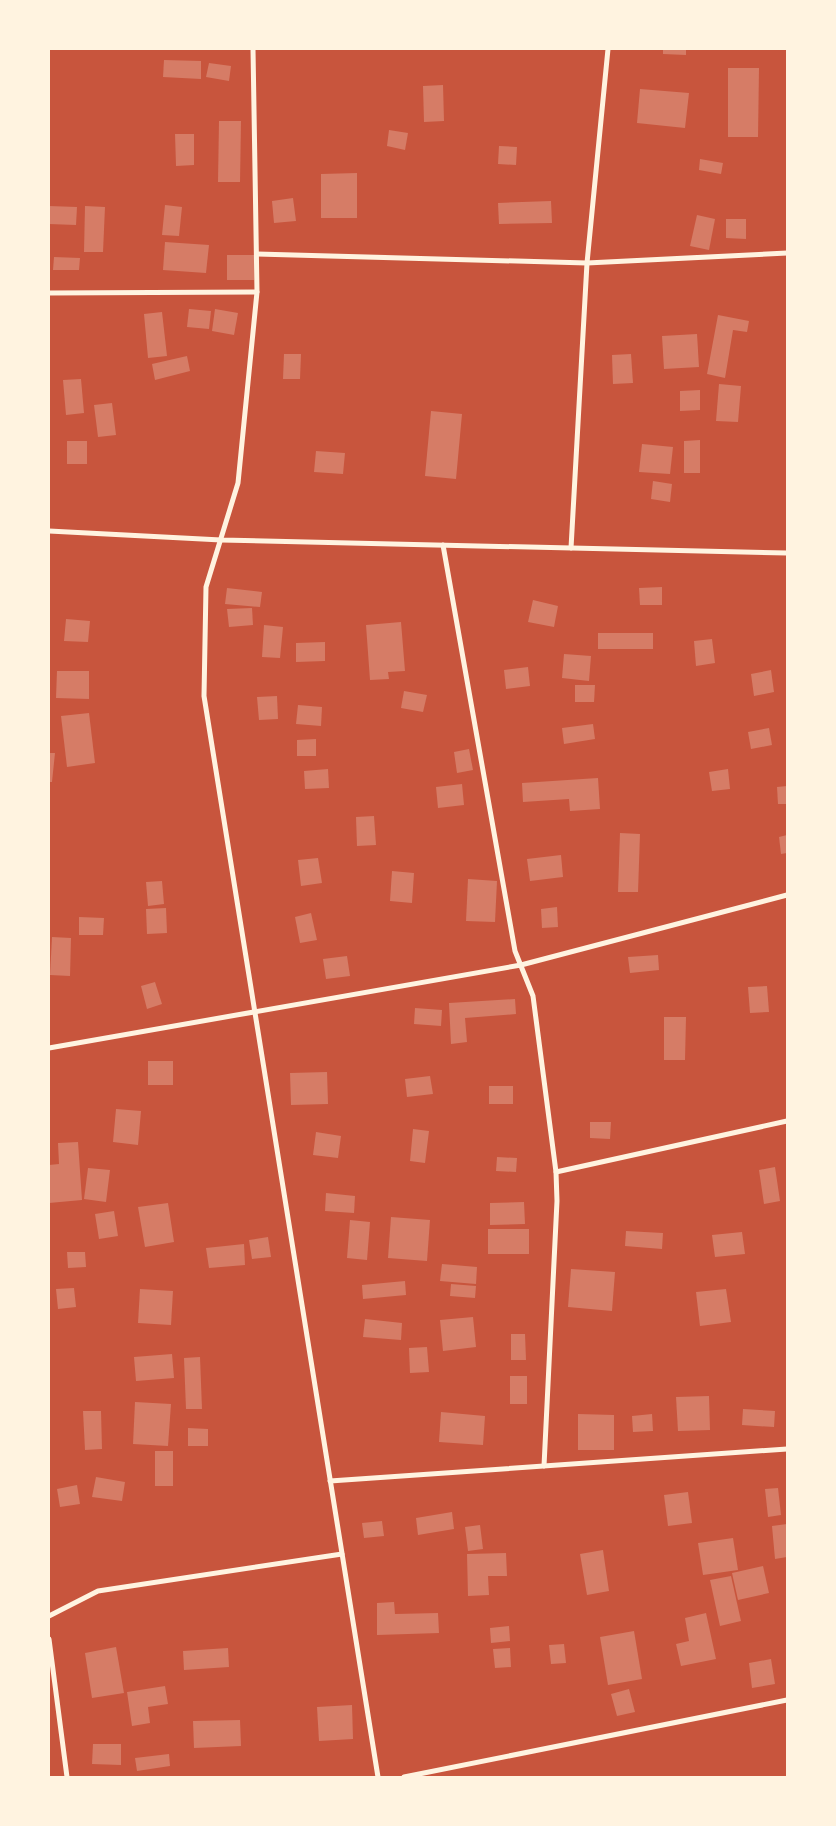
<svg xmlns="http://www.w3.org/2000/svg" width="836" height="1826" font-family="'Sofia Sans Condensed',sans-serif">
  <rect width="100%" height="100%" fill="#c8553d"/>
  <g fill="#d67c66">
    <polygon points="663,49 686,49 686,55 663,54"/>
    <polygon points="164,60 201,61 201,79 163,77"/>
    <polygon points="209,63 231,66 229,81 206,77"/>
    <polygon points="728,68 759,68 758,137 728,137"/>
    <polygon points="443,85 444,121 424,122 423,86"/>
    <polygon points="640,89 689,93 685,128 637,123"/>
    <polygon points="219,121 241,121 240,182 218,182"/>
    <polygon points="389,130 408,133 405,150 387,146"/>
    <polygon points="175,134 194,134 194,165 176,166"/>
    <polygon points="499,146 517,147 516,165 498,164"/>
    <polygon points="700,159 723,163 721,174 699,170"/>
    <polygon points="357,173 357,218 321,218 321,174"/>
    <polygon points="293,198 296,221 274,223 272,201"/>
    <polygon points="551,201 552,223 499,224 498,203"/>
    <polygon points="165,205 182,207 179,236 162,235"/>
    <polygon points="49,206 77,207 76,225 49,224"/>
    <polygon points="85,206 105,207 103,252 84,252"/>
    <polygon points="697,215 715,219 709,250 690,246"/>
    <polygon points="726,219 746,219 746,239 726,238"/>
    <polygon points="165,242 209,245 206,273 163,270"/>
    <rect x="227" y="255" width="27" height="25"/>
    <polygon points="54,257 80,258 79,270 53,270"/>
    <polygon points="189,309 211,311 209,329 187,327"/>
    <polygon points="215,309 238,313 234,335 212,331"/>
    <polygon points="162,312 167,356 148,358 144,314"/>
    <polygon points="718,315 749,321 747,332 733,330 725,378 707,374"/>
    <polygon points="697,334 699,367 664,369 662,336"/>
    <polygon points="284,354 301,354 300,379 283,379"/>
    <polygon points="631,354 633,383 613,384 612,355"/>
    <polygon points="187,356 190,371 155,380 152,364"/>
    <polygon points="81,379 84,413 66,415 63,380"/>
    <polygon points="719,384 741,386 738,422 716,421"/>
    <polygon points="700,390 700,410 680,411 680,391"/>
    <polygon points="112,403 116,435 98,437 94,405"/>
    <polygon points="431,411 462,414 456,479 425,476"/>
    <polygon points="700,440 700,473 684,473 684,441"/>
    <rect x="67" y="441" width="20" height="23"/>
    <polygon points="642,444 673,447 670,474 639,472"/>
    <polygon points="316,451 345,453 343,474 314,472"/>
    <polygon points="653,481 672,484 670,502 651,499"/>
    <polygon points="662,587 662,605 640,605 639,588"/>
    <polygon points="227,588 262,592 260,607 225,604"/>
    <polygon points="533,600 558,606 554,627 528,622"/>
    <polygon points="252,608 253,625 229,627 227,609"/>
    <polygon points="66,619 90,621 88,642 64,641"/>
    <polygon points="401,622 405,671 388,672 389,679 370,680 366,625"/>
    <polygon points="264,625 283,627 280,658 262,657"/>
    <rect x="598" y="633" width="55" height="16"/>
    <polygon points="712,639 715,663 696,666 694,641"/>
    <polygon points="325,642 325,661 296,662 296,643"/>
    <polygon points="564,654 591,656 589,681 562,678"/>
    <polygon points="528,667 530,686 506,689 504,670"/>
    <polygon points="771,670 774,692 754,696 751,674"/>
    <polygon points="57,671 89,671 89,699 56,698"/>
    <polygon points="575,685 595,685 594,702 575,702"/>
    <polygon points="404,691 427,695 423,712 401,708"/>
    <polygon points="277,696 278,719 259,720 257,697"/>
    <polygon points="298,705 322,707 321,726 296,724"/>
    <polygon points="89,713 95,763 67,767 61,716"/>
    <polygon points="593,724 595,739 564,744 562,728"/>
    <polygon points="769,728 772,745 751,749 748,732"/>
    <polygon points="316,739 316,756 297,756 297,740"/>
    <polygon points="469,749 473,770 457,773 454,752"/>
    <polygon points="49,753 55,753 52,782 49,782"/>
    <polygon points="328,769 329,788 305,789 304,771"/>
    <polygon points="728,769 730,789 712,791 709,772"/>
    <polygon points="598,778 600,809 570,811 569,799 523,802 522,783"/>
    <polygon points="462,784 464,805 438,808 436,787"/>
    <polygon points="787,786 787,804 778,804 777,787"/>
    <polygon points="374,816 376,845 357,846 356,817"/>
    <polygon points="620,833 640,834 638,892 618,892"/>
    <polygon points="787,835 787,853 781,854 779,837"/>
    <polygon points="561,855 563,877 530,881 527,859"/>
    <polygon points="318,858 322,883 301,886 298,860"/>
    <polygon points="392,871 414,873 412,903 390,901"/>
    <polygon points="468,879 497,881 495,922 466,921"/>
    <polygon points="162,881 164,904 148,906 146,882"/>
    <polygon points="557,907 558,927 542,928 541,909"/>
    <polygon points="166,908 167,933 147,934 146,909"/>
    <polygon points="311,913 317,940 300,943 295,917"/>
    <polygon points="79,917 104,918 103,935 79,935"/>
    <polygon points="52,937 71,938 70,976 50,975"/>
    <polygon points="658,955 659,970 630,973 628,957"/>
    <polygon points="347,956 350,976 326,979 323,959"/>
    <polygon points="155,982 162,1004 147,1009 141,986"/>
    <polygon points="767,986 769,1012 750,1013 748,987"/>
    <polygon points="515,999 516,1014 465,1018 467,1042 451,1044 449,1003"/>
    <polygon points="415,1008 442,1010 441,1026 414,1024"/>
    <polygon points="664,1017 686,1017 685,1060 664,1060"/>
    <rect x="148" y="1061" width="25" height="24"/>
    <polygon points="327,1072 328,1104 291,1105 290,1073"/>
    <polygon points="430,1076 433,1094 407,1097 405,1079"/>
    <rect x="489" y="1086" width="24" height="18"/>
    <polygon points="116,1109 141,1111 138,1145 113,1142"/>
    <polygon points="590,1122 611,1122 610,1139 590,1138"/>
    <polygon points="413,1129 429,1131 425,1163 410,1161"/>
    <polygon points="316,1132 341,1136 338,1158 313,1155"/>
    <polygon points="78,1142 82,1200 49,1203 49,1165 59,1164 58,1143"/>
    <polygon points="497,1157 517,1158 516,1172 496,1171"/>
    <polygon points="775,1167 780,1201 764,1204 759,1170"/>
    <polygon points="88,1168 110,1170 106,1202 84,1199"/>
    <polygon points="326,1193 355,1196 354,1213 325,1211"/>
    <polygon points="524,1202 525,1224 490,1225 490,1203"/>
    <polygon points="168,1203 174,1242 145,1247 138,1207"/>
    <polygon points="114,1211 118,1236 99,1239 95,1214"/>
    <polygon points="391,1217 430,1220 427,1261 388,1258"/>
    <polygon points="350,1220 370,1222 367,1260 347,1258"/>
    <rect x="488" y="1229" width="41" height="25"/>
    <polygon points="626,1231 663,1233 662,1249 625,1246"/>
    <polygon points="742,1232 745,1254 715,1257 712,1235"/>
    <polygon points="268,1237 271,1257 252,1259 249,1240"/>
    <polygon points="244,1244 245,1265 209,1268 206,1248"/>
    <polygon points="67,1252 85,1252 86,1267 68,1268"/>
    <polygon points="442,1264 477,1267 476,1284 440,1281"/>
    <polygon points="571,1269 615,1272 612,1311 568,1307"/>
    <polygon points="405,1281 406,1295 363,1299 362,1285"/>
    <polygon points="451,1284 476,1286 475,1298 450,1296"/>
    <polygon points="74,1288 76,1307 58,1309 56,1289"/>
    <polygon points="140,1289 173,1291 171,1325 138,1323"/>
    <polygon points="726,1289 731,1322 700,1326 696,1292"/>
    <polygon points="473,1317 476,1347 443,1351 440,1320"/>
    <polygon points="365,1319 402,1323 401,1340 363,1337"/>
    <polygon points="511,1334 525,1334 526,1360 511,1360"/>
    <polygon points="427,1347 429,1372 410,1373 409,1348"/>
    <polygon points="172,1354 174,1378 136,1381 134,1357"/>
    <polygon points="200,1357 202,1409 186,1409 184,1358"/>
    <rect x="510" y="1376" width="17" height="28"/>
    <polygon points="709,1396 710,1430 678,1431 676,1397"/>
    <polygon points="135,1402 171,1404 168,1446 133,1444"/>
    <polygon points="743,1409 775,1411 774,1427 742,1425"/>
    <polygon points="83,1411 101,1411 102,1449 85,1450"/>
    <polygon points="441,1412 485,1416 483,1445 439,1442"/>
    <polygon points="578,1414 614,1415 614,1450 578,1450"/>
    <polygon points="652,1414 653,1431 633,1432 632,1416"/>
    <polygon points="188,1428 208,1429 208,1446 188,1446"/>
    <rect x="155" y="1451" width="18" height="35"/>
    <polygon points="96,1477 125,1482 122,1501 92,1497"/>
    <polygon points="77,1485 80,1504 60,1507 57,1489"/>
    <polygon points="778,1488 781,1515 768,1517 765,1489"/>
    <polygon points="688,1492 692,1523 668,1526 664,1495"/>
    <polygon points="452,1512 454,1529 418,1535 416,1518"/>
    <polygon points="382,1521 384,1536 364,1538 362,1523"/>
    <polygon points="787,1524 787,1557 775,1559 772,1526"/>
    <polygon points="480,1525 483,1549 468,1551 465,1527"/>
    <polygon points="733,1538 738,1570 703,1575 698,1543"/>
    <polygon points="603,1550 609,1591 587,1595 580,1554"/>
    <polygon points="506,1553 507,1576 488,1576 489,1595 468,1596 467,1554"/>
    <polygon points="763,1566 769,1593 738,1600 732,1573"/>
    <polygon points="731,1576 741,1621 720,1626 710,1580"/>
    <polygon points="394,1602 395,1614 438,1613 439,1633 377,1635 377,1603"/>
    <polygon points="706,1613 716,1659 681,1666 676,1644 689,1641 685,1618"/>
    <polygon points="509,1626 510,1641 491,1643 490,1628"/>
    <polygon points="634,1631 642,1679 608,1685 600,1637"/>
    <polygon points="564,1644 566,1663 551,1664 549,1645"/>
    <polygon points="116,1647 124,1693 92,1698 85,1653"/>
    <polygon points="228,1648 229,1667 184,1670 183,1651"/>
    <polygon points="510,1648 511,1667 495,1668 493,1649"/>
    <polygon points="771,1659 775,1684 752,1688 749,1663"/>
    <polygon points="165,1686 168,1704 148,1707 150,1723 132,1726 127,1692"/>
    <polygon points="629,1689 635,1712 617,1716 611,1694"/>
    <polygon points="352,1705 353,1739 319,1741 317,1707"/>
    <polygon points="240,1720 241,1746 194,1748 193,1721"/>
    <polygon points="93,1744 121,1744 121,1765 92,1764"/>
    <polygon points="169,1754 170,1766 137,1771 135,1758"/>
  </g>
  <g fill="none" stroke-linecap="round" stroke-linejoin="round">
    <g stroke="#fff3e0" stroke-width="5">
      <polyline points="253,49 257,292 238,483 206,587 204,696 378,1777"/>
      <polyline points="257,254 587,263 787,253"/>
      <polyline points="49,293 257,292"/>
      <polyline points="49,531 221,540 787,553"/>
      <polyline points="443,545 515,951 533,996 556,1172 557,1201 544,1466"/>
      <polyline points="571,548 587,263 608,49"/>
      <polyline points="49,1048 521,965 787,895"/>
      <polyline points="556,1172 787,1121"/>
      <polyline points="330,1481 787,1449"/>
      <polyline points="49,1616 98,1591 342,1554"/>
      <polyline points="49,1639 67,1777"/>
      <polyline points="404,1777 787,1700"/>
    </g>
  </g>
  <rect width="836" height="1826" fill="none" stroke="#fff3e0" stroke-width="100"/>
</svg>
